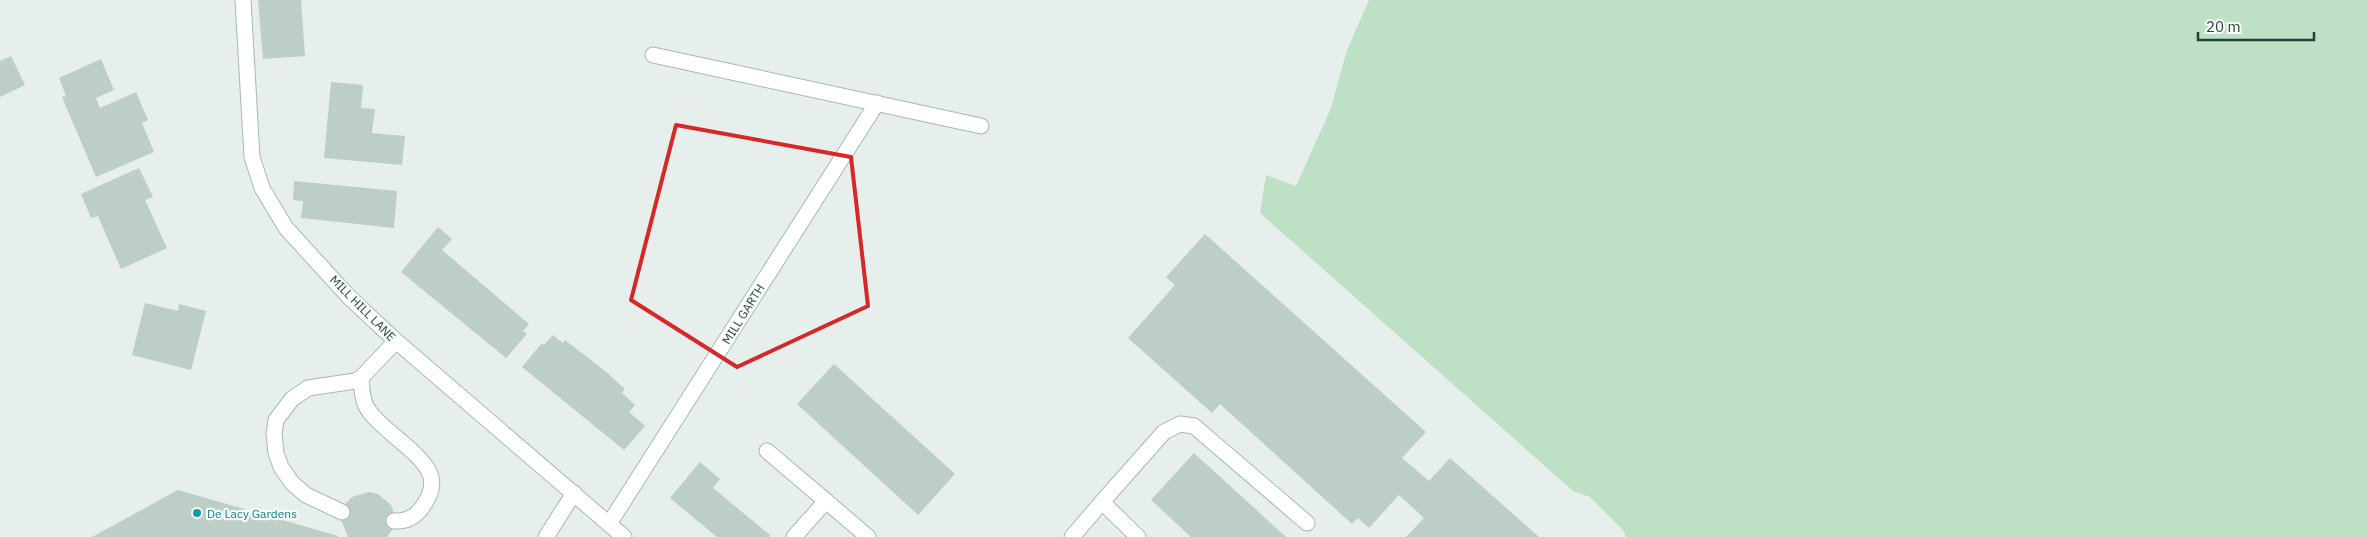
<svg xmlns="http://www.w3.org/2000/svg" width="2368" height="537" font-family="'IBM Plex Sans',sans-serif">
  <rect width="100%" height="100%" fill="#e6efeb"/>
  <polygon fill="#bee1c6" points="1369,0 2368,0 2368,537 1626,537 1623,530 1590,497 1573,491 1260,213 1266,175 1296,186 1331,108 1347,50"/>
  <g fill="#bdcec6">
    <polygon points="258,0 301,0 305,56 263,59"/>
    <polygon points="11,56 25,85 0,97 0,61"/>
    <polygon points="101,59 114,90 96,98 100,108 136,92 148,120 142,123 154,152 96,177 62,97 66,96 59,78"/>
    <polygon points="331,82 363,85 361,108 375,109 372,133 405,136 402,165 324,158"/>
    <polygon points="139,168 153,197 145,200 167,248 121,269 98,216 91,218 81,194"/>
    <polygon points="294,181 397,191 394,228 301,218 303,201 293,200"/>
    <polygon points="438,227 452,239 442,250 529,324 523,331 527,334 506,358 401,272"/>
    <polygon points="1205,234 1426,432 1402,458 1429,481 1450,458 1539,537 1406,537 1424,518 1399,495 1369,528 1358,518 1352,524 1220,404 1212,413 1128,338 1175,285 1166,277"/>
    <polygon points="145,303 178,311 179,304 206,311 191,370 132,355"/>
    <polygon points="553,335 563,343 565,340 605,371 625,389 622,393 635,405 629,412 645,426 624,450 522,367 542,343 544,345"/>
    <polygon points="834,364 955,474 918,515 797,404"/>
    <polygon points="1194,453 1286,537 1191,537 1151,500"/>
    <polygon points="700,462 720,479 713,488 770,535 769,537 717,537 670,498"/>
    <polygon points="178,490 338,536 337,537 92,537"/>
    <polygon points="369,492 378,494 391,505 394,513 392,530 387,537 348,537 341,520 345,504 352,497"/>
  </g>
  <g fill="none" stroke-linecap="round" stroke-linejoin="round">
    <polyline stroke="#bfcdc7" stroke-width="15" stroke-dasharray="15 8" stroke-linecap="butt" points="342,512 394,521"/>
    <defs>
      <g id="minor">
        <polyline points="243,0 252,157 262,188 286,228 349,297 396,341 624,537"/>
        <polyline points="653,55 981,126"/>
        <path d="M361 378C362 389 362 402 369 411 383 431 422 453 430 474 434 484 430 495 425 503 418 515 408 522 394 521"/>
        <polyline points="767,451 826,501 794,537"/>
        <polyline points="826,501 868,537"/>
        <polyline points="1102,502 1164,432 1180,424 1194,426 1307,523"/>
        <polyline points="342,512 306,495 292,483 281,467 276,453 274,434 276,420 292,399 308,388 355,381 361,378 396,341"/>
        <polyline points="609,524 877,103"/>
        <polyline points="546,537 574,493"/>
        <polyline points="1072,537 1102,502 1138,537"/>
      </g>
    </defs>
    <use href="#minor" stroke="#a8b8b2" stroke-width="17"/>
    <use href="#minor" stroke="#fff" stroke-width="15"/>
  </g>
  <path fill="none" stroke="#d62828" stroke-width="4" stroke-linejoin="round" d="M676 125 851 157 868 306 737 367 631 300Z"/>
  <circle fill="#0f9aa8" stroke="#f7fbf9" stroke-width="2" cx="197" cy="513" r="5"/>
  <g text-anchor="middle" dominant-baseline="central" stroke-width="4.5" stroke-linejoin="round" paint-order="stroke">
    <g font-size="12" fill="#234339" stroke="#f7fbf9">
      <text transform="translate(363 308) rotate(45)">MILL HILL LANE</text>
      <text transform="translate(743 314) rotate(-58)">MILL GARTH</text>
    </g>
    <g font-size="12" fill="#0d838f" stroke="#f7fbf9" text-anchor="start">
      <text x="207" y="513">De Lacy Gardens</text>
    </g>
  </g>
  <path d="M2198 32v8h116v-8" fill="none" stroke="#234339" stroke-width="2.5"/>
  <text x="2206" y="32" font-size="15" fill="#234339" stroke="#f7fbf9" stroke-width="4" paint-order="stroke">20 m</text>
</svg>
